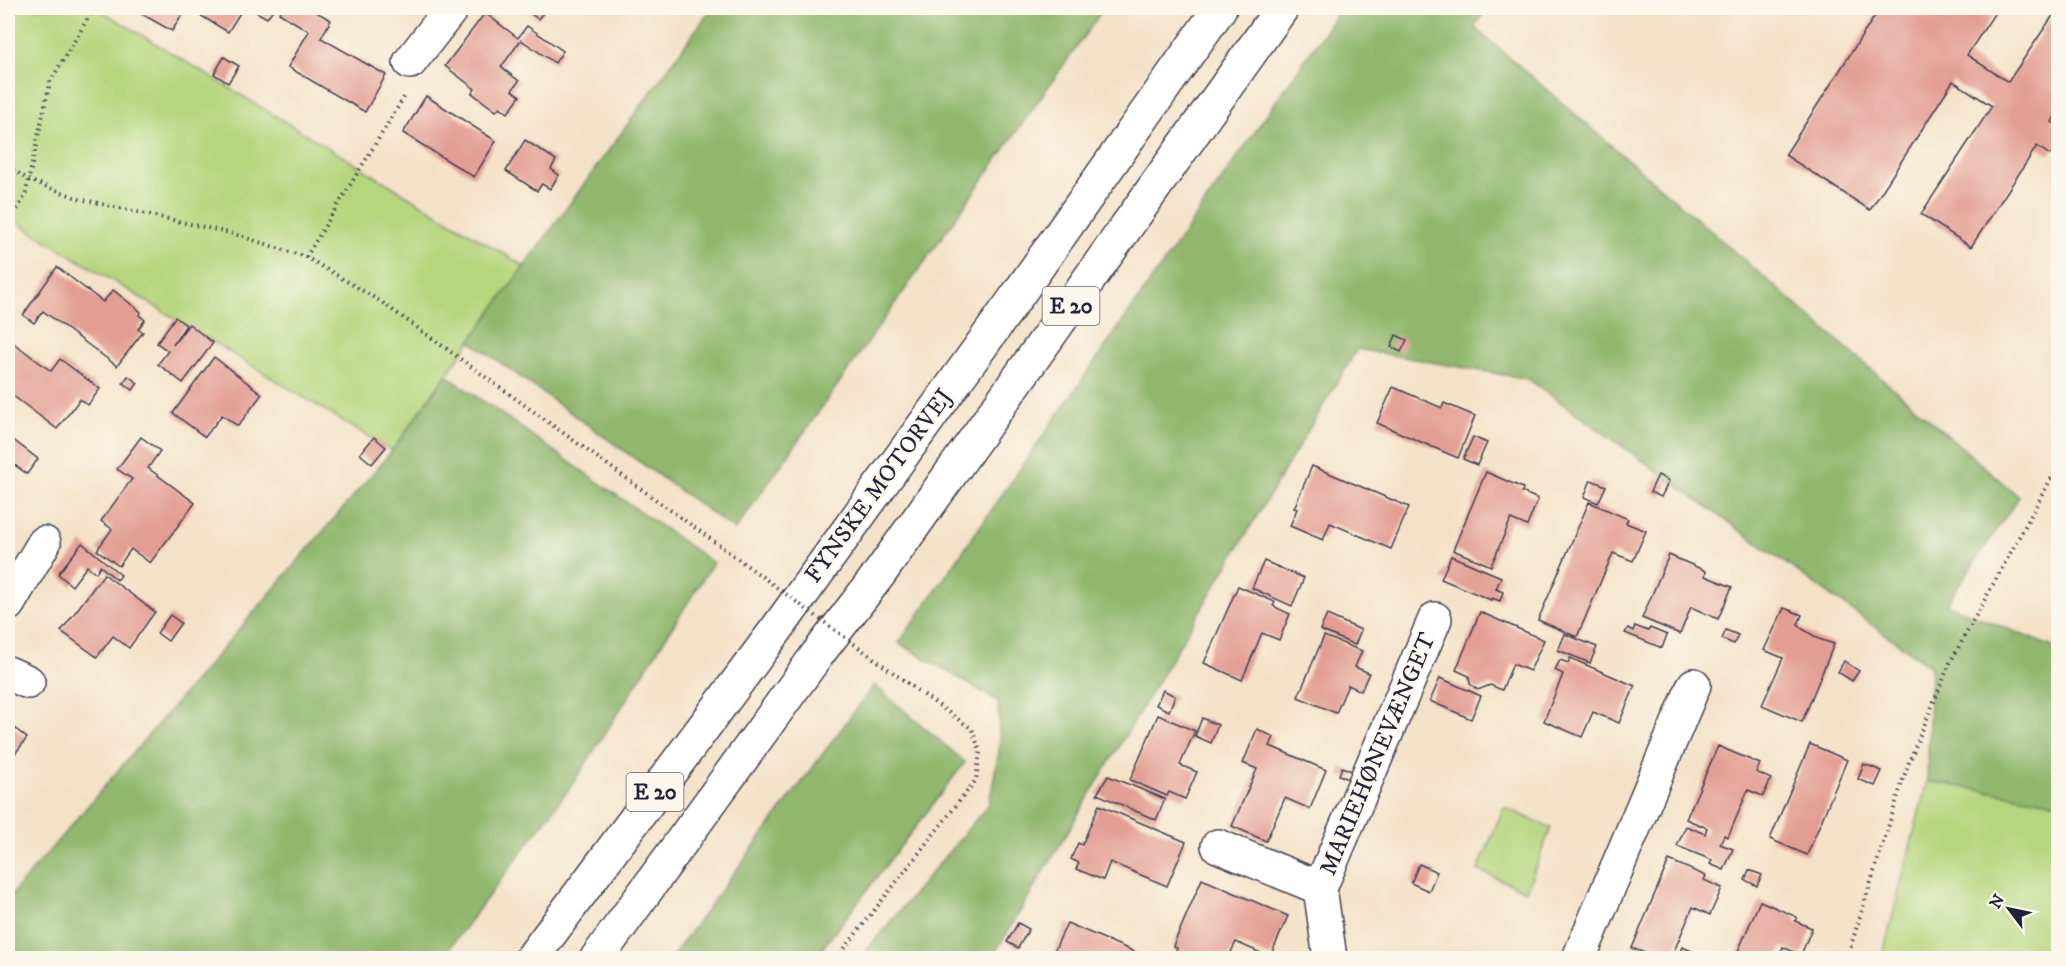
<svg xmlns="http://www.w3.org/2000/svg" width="2066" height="966" font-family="'IM FELL DW Pica',serif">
  <rect width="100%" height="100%" fill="#fbf7ec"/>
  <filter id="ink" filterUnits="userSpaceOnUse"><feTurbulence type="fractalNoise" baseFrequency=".0167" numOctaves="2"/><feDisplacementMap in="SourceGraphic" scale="12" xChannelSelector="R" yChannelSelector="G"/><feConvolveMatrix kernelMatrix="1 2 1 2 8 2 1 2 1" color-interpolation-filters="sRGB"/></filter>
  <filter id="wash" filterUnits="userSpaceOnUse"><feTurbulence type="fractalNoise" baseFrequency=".008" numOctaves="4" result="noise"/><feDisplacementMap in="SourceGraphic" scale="24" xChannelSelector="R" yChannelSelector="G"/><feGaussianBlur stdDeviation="1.35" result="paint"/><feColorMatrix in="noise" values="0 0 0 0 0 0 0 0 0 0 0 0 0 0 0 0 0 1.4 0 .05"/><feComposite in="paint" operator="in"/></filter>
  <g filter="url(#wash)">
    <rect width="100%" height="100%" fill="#f4e2c8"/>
    <g fill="#b6d67e" stroke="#6c7c5c" stroke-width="1.5">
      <polygon points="8,8 97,8 524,266 392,451 8,217"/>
      <polygon points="1927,781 2058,803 2058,958 1882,958"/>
      <polygon points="1504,807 1551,828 1526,891 1478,870"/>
    </g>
    <g fill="#90b76d" stroke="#596c54" stroke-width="1.5">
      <polygon points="712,8 1104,8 735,530 470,341"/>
      <polygon points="1341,8 1488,8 1474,27 2019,497 1946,604 2058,649 2058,803 1927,781 1931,667 1528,379 1357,349 992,958 860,958 989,804 1000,746 998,701 899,643"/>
      <polygon points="446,375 713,563 574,782 442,958 8,958 8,899 392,451"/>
      <polygon points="874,685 965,762 815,958 671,958"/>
    </g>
    <g id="blocks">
      <g fill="#e39e93">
        <polygon points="131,8 186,8 172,31"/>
        <polygon points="188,8 243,8 228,32"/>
        <polygon points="249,8 274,8 267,18"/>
        <polygon points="283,8 309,8 331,20 321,38 386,75 365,112 288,67 309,31 279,13"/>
        <polygon points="523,8 547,8 538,19"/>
        <polygon points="1880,8 1998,8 1967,55 2008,82 2058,8 2058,111 2052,122 2058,126 2058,142 2050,155 2037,146 1971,247 1921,214 1992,106 1953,81 1870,210 1785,155"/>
        <polygon points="485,13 518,38 527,26 563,51 555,63 521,40 501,67 519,81 512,90 520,96 508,113 500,107 496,111 472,93 475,89 445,66"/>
        <polygon points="224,57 239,66 228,83 214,74"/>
        <polygon points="426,96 496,141 474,177 403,133"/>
        <polygon points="525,140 556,160 551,169 559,175 550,189 542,184 537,191 506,171"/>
        <polygon points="57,267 103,302 113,290 141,312 139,315 145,320 138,329 143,332 117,366 43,311 34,323 23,315"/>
        <polygon points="175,317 186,325 173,345 189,324 213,343 183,383 158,364 168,351 157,343"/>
        <polygon points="1396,335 1407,340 1401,352 1391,347"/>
        <polygon points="8,339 51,371 60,359 100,389 88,405 80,399 57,429 8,392"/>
        <polygon points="214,357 262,394 238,426 222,415 205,437 173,413"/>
        <polygon points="128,376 138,383 133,390 123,383"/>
        <polygon points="1393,387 1442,408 1444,403 1475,416 1458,458 1377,423"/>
        <polygon points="8,436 38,459 27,474 8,460"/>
        <polygon points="141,437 160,451 148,468 195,503 150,563 131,549 119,566 97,550 112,529 101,521 132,479 117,469"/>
        <polygon points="374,437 386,447 372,464 360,454"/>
        <polygon points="1473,437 1487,443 1477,465 1463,459"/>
        <polygon points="1312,466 1409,507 1391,549 1330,523 1323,540 1290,526 1297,509 1294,508"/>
        <polygon points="1486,472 1523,488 1522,492 1538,499 1527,526 1511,519 1491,566 1453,550"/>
        <polygon points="1658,475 1669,481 1661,497 1650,492"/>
        <polygon points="1591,480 1606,486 1598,503 1584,497"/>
        <polygon points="1589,502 1628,519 1626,523 1646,531 1633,561 1613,553 1577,637 1538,620"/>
        <polygon points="82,543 121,575 117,580 100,566 96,573 87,566 72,586 58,574"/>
        <polygon points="1669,555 1706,571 1705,576 1732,587 1718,619 1691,607 1680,634 1642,618"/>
        <polygon points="1451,556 1501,577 1496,589 1503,592 1500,601 1492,598 1491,600 1441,579"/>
        <polygon points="1264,561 1304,578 1292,606 1252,588"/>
        <polygon points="104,574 155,612 129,648 113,636 97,657 61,631"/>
        <polygon points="1238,586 1275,602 1273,606 1290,614 1279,640 1262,633 1242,680 1204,663"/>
        <polygon points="1784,608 1802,615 1798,624 1801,628 1819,639 1834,644 1802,722 1762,705 1783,658 1764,650"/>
        <polygon points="1480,612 1544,640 1530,671 1513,664 1502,690 1490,685 1478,690 1470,684 1469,676 1456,670"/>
        <polygon points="170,615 181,623 168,641 157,633"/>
        <polygon points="1327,615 1361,630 1355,645 1320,630"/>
        <polygon points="1635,626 1648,631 1650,628 1667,635 1662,648 1625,633 1628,628 1633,631"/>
        <polygon points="1726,630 1738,635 1734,644 1722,639"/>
        <polygon points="1565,634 1597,647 1590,663 1558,650"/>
        <polygon points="1324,636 1362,651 1355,667 1369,673 1361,691 1348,685 1336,713 1298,697"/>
        <polygon points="1570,658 1635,686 1619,723 1593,712 1582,737 1544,721 1563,674 1555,670 1560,660 1568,663"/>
        <polygon points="1844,661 1859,671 1852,681 1838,672"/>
        <polygon points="1440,678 1481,696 1471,719 1430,701"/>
        <polygon points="1163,690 1175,696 1169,711 1156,705"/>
        <polygon points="1158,715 1195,731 1180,765 1197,772 1185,799 1169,792 1167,796 1130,780"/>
        <polygon points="1202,718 1218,725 1211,743 1195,736"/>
        <polygon points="8,723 27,738 8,763"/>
        <polygon points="1257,729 1274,737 1270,746 1326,770 1310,809 1285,798 1266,841 1232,826 1257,769 1243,763"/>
        <polygon points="1810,744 1847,760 1807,855 1770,839"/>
        <polygon points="1718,746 1760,764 1756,772 1771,779 1763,796 1748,790 1728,837 1724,835 1720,844 1733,849 1724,870 1710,864 1712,860 1677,846 1686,826 1705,834 1707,828 1686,819"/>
        <polygon points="1864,764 1882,771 1875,786 1858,779"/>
        <polygon points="1342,767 1354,772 1351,780 1339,775"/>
        <polygon points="1108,776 1165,799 1156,820 1097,794"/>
        <polygon points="1099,805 1186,842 1167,886 1110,862 1103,880 1076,869 1079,863 1071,859 1078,843 1082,845"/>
        <polygon points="1669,860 1706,876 1704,880 1722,888 1710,915 1693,907 1671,958 1657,958 1632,948"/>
        <polygon points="1419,864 1437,872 1429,891 1411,883"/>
        <polygon points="1749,870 1762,875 1757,886 1745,880"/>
        <polygon points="1202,879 1288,916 1270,957 1236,942 1228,958 1173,958 1177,948 1173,946"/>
        <polygon points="1760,901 1797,917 1795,921 1812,928 1801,955 1783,947 1778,958 1735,958"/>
        <polygon points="1018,923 1029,929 1018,948 1007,942"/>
        <polygon points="1067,923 1149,958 1051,958"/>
        <polygon points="1682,947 1699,954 1697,958 1677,958"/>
      </g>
    </g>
  </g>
  <g filter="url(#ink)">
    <use href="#blocks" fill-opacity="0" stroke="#423f50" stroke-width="1.5"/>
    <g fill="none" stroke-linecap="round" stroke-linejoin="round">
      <defs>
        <g id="street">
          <polyline points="410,62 452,8"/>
          <polyline points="8,604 44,543"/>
          <polyline points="8,673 28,682"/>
          <polyline points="1218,846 1320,888"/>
          <polyline points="1330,958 1320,888 1435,619"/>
          <polyline points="1579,958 1694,685"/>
        </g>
        <g id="highway">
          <polyline points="532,958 779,626 1012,303 1220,8"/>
          <polyline points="597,958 817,655 880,573 1282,8"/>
        </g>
      </defs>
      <use href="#street" stroke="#423f50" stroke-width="36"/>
      <use href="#highway" stroke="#423f50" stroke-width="36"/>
      <g stroke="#423f50" stroke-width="4" stroke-dasharray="1.5 4.5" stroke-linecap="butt">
        <polyline points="8,167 29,180 80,199 234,234 306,257 380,301 723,548"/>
        <polyline points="8,225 25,196 50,82 94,8"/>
        <polyline points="306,257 406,94"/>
        <polyline points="837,958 976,780 980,752 972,729 921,693"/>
        <polyline points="1847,958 1907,767 1950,663 2058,466"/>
      </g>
      <use href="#street" stroke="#fff" stroke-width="33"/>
      <use href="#highway" stroke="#fff" stroke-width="33"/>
      <polyline stroke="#423f50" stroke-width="4" stroke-dasharray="1.5 4.5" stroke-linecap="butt" points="723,548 921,693"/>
    </g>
  </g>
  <g text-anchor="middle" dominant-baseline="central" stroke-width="4.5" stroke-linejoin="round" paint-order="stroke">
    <g fill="#fbf7ec" stroke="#636270" stroke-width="1.5">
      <rect x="1042.5" y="287" width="57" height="38" rx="4.5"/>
      <rect x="626.5" y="773" width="57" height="38" rx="4.5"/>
    </g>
    <g font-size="22" font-weight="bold" fill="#22223b">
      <text x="1071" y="306">E 20</text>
      <text x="655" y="792">E 20</text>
    </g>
    <g font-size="24" fill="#22223b" stroke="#fbf7ec">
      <text transform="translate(879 486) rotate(-54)">FYNSKE MOTORVEJ</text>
      <text transform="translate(1378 754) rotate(-67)">MARIEHØNEVÆNGET</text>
    </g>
  </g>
  <rect width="2066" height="966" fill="none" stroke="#fbf7ec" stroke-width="30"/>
  <g transform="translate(2009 909) rotate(302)" stroke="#fbf7ec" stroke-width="4.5" paint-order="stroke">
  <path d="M0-4.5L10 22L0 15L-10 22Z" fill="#22223b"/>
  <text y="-9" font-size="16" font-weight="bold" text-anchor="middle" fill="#22223b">N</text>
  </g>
</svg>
